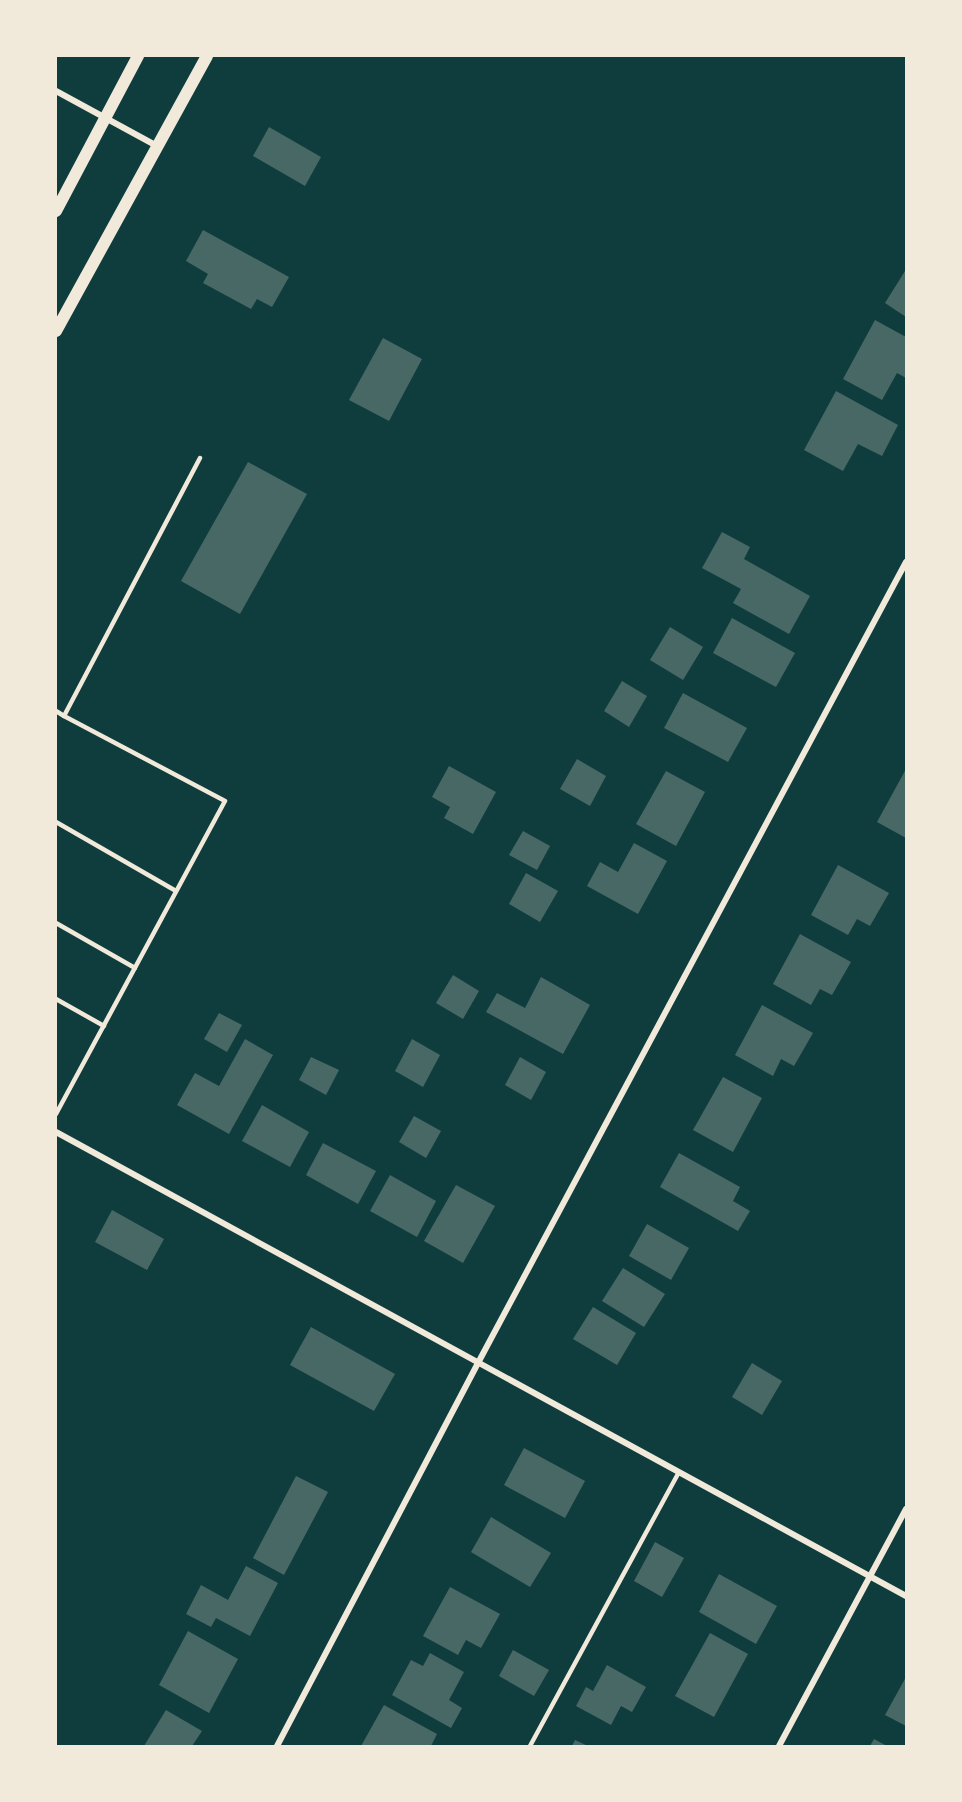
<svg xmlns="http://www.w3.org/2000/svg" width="962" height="1802" font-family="'PT Sans',sans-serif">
  <rect width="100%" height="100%" fill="#0f3d3e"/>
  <g fill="#486865">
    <polygon points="269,127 321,157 305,186 253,156"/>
    <polygon points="203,230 289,277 272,307 257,299 251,309 203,283 208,274 186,261"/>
    <polygon points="905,271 906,272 906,317 885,303"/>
    <polygon points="875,320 906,337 906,378 897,373 882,400 843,379"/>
    <polygon points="383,338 422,359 389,421 349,400"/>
    <polygon points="836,391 898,425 882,456 858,444 843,471 804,450"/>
    <polygon points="248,462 307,494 240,614 181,581"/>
    <polygon points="722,532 750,547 744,559 810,596 789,634 733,603 741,589 702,568"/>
    <polygon points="732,618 795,653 776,687 713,653"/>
    <polygon points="670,627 703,647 683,680 650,660"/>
    <polygon points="622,681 647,696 629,727 604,711"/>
    <polygon points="683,693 747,728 728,762 664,728"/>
    <polygon points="577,759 606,776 590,806 560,789"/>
    <polygon points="449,766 496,792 473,834 444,818 450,807 432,797"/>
    <polygon points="906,769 906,838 877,822"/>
    <polygon points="666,771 705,792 676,846 636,824"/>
    <polygon points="523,831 550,846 537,870 509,855"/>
    <polygon points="634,843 667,861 638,914 587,886 600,862 618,872"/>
    <polygon points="838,865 889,893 870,926 857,919 848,935 811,915"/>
    <polygon points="526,873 558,891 540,922 509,904"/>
    <polygon points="800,934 851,962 832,995 820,989 811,1005 773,984"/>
    <polygon points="453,975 479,991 463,1019 436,1003"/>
    <polygon points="541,977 590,1005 563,1054 486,1012 497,993 525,1008"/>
    <polygon points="762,1005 813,1033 794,1066 781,1059 773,1076 735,1055"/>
    <polygon points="219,1013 242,1025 227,1052 204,1039"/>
    <polygon points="245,1039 273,1055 229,1134 177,1105 195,1073 219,1086"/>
    <polygon points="412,1039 440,1055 423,1087 395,1071"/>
    <polygon points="311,1057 339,1070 326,1095 299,1080"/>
    <polygon points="520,1057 546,1072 531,1100 505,1085"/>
    <polygon points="723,1077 762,1098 733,1152 693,1130"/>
    <polygon points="262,1105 309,1132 290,1167 242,1141"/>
    <polygon points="414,1116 441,1131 426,1158 399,1142"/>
    <polygon points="323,1143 376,1171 358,1204 306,1175"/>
    <polygon points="679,1153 740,1187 733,1201 750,1211 738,1231 660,1187"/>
    <polygon points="390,1175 436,1201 417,1237 370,1211"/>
    <polygon points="456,1185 495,1206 463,1263 424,1241"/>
    <polygon points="112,1210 164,1239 147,1270 95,1242"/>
    <polygon points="647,1224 689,1248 671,1280 629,1256"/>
    <polygon points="623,1268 665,1294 644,1327 602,1301"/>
    <polygon points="593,1307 636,1333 617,1365 573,1339"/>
    <polygon points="311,1327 395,1374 374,1411 290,1365"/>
    <polygon points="752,1363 782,1381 762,1415 732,1397"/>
    <polygon points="524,1448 585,1481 565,1518 504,1485"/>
    <polygon points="296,1476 328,1492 284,1575 253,1558"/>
    <polygon points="491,1517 551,1553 530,1587 471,1552"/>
    <polygon points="655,1542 684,1558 662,1597 634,1581"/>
    <polygon points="246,1566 278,1583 250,1636 216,1618 211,1627 186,1614 201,1585 228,1600"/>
    <polygon points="719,1574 777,1606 756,1644 699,1612"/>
    <polygon points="450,1587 500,1614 481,1648 466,1640 458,1655 423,1636"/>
    <polygon points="188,1631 238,1659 209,1713 159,1685"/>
    <polygon points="710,1633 748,1654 714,1717 675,1696"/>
    <polygon points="513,1650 549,1670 534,1696 499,1676"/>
    <polygon points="430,1653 464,1672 449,1700 462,1708 451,1728 392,1695 411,1660 423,1666"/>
    <polygon points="607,1665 646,1687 632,1712 621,1706 611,1725 576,1706 586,1687 593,1691"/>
    <polygon points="906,1677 906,1726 885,1715"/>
    <polygon points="384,1705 437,1734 431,1746 361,1746"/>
    <polygon points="166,1710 202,1731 192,1746 144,1746"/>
    <polygon points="874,1739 887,1746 870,1746"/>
    <polygon points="575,1740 588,1746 572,1746"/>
  </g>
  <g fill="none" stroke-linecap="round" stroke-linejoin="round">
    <g stroke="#f1e9da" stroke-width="4.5">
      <polyline points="56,711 64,716"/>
      <polyline points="56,822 176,891"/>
      <polyline points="56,923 135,968"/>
      <polyline points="56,999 104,1026"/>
      <polyline points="56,1114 225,801 64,716 200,458"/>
      <polyline points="530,1746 679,1472"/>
    </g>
    <g stroke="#f1e9da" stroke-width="6">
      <polyline points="56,91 157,146"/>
      <polyline points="56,1132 906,1596"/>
      <polyline points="277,1746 478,1363 906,562"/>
      <polyline points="779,1746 906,1509"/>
    </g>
    <g stroke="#f1e9da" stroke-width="12">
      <polyline points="56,211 138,56"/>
      <polyline points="56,331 207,56"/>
    </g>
  </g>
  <rect width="962" height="1802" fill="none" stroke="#f1e9da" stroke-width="114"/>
</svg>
